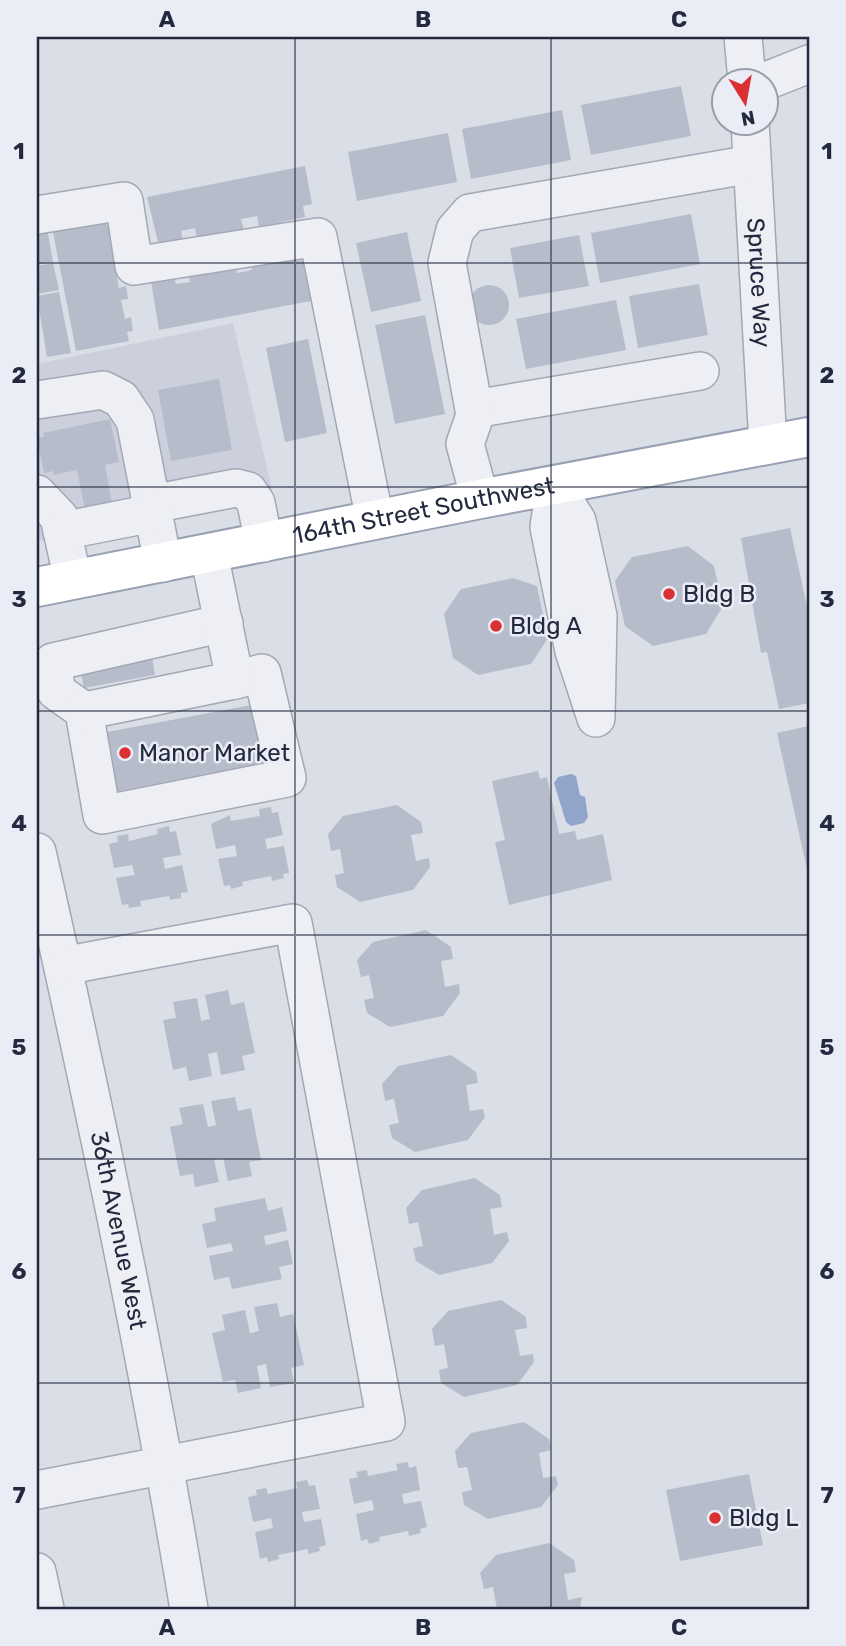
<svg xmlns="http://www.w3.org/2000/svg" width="846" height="1646" font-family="Rubik,sans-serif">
  <rect width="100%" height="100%" fill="#dadee7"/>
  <polygon fill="#ccd0dc" points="233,323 274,498 46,542 37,539 37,364"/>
  <polygon fill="#91a5cb" points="571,774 576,776 580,795 585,797 588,817 584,823 571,826 566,822 554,783 558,777"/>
  <g fill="#b7bcca">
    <polygon points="681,86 691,136 591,155 581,105"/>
    <polygon points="562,110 571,160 471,179 462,129"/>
    <polygon points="448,133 457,182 357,201 348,152"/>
    <polygon points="305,166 312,204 303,206 305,217 259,227 257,216 241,219 244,230 197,239 195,228 181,231 183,241 159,246 147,197"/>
    <polygon points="691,214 700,264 600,283 591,233"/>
    <polygon points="105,217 107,226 113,225 115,238 110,239 113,258 119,257 121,270 116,271 119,288 126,286 128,299 121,300 125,319 131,317 133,331 127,332 129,341 76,351 52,227"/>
    <polygon points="46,222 53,262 37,265 37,224"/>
    <polygon points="407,232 421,301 371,312 356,243"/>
    <polygon points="579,235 589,286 519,298 510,248"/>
    <polygon points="297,253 299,261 308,259 316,300 159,330 151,281 174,276 176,284 190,282 188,273 235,264 237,273 252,270 250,262"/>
    <polygon points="53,263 59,290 37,294 37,266"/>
    <polygon points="699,284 708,335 638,348 629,296"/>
    <circle cx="489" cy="305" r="20"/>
    <polygon points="59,292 71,353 47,357 37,296"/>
    <polygon points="616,300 626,350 526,369 516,319"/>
    <polygon points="425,315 445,414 395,424 375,325"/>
    <polygon points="308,339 327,433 285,442 266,348"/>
    <polygon points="219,379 232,450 171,461 158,390"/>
    <polygon points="110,419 119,462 105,465 113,509 86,515 77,470 53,475 53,471 44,473 37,438 44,437 43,433"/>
    <polygon points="790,528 809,616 809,703 779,709 767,652 761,653 741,538"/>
    <polygon points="688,546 714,566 723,606 706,634 653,646 625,626 615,581 632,557"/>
    <polygon points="513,578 537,586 548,638 531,664 478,675 453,658 444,614 461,589"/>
    <polygon points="151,650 155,675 84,688 79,663"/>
    <polygon points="257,704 270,769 109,799 96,734"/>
    <polygon points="809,726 809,868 807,869 777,733"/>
    <polygon points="538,771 540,779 547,777 559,834 575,831 577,840 603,834 612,880 509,905 495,842 505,840 492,781"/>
    <polygon points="397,805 421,822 423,833 411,835 416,861 429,858 430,867 413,890 360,902 337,887 335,875 344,873 340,849 331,851 328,834 343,816"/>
    <polygon points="271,807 272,813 278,812 283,835 265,839 267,849 284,846 289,873 283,874 284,878 272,881 271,876 242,882 243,886 231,889 230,885 224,886 218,859 237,856 235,845 216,849 211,824 230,815 231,821 260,816 259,809"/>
    <polygon points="169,826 170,832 176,831 181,855 163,858 165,869 182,865 188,892 181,893 181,898 170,900 169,896 140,901 141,906 129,908 128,904 122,905 116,878 135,875 132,865 114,868 109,844 118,842 117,836 128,834 129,841 158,834 157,829"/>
    <polygon points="426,930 451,947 453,959 441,961 445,987 459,984 460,993 443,1016 390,1027 367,1013 364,1000 374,998 369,975 361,977 357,960 373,942"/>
    <polygon points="228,990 231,1005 244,1002 255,1053 242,1056 245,1070 221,1075 217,1052 208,1054 212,1076 189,1081 186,1067 173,1070 163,1020 176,1018 173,1002 197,998 201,1021 210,1019 205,995"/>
    <polygon points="451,1055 476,1072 478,1083 466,1085 470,1111 483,1109 485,1117 468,1140 415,1152 392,1138 389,1125 399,1123 394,1099 385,1101 382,1084 398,1066"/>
    <polygon points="235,1097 238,1111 251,1108 261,1160 249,1162 252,1176 228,1181 223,1158 214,1160 219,1182 195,1187 193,1174 180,1176 170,1127 183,1124 179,1108 203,1104 208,1127 216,1125 211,1101"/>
    <polygon points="475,1178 500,1195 502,1207 490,1209 494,1235 507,1232 509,1241 492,1263 439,1275 416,1261 413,1248 423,1246 418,1222 409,1224 406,1208 422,1190"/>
    <polygon points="265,1198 268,1211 282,1207 287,1231 264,1236 266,1245 288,1240 293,1264 279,1267 282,1279 232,1289 229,1277 214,1280 209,1256 233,1251 231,1243 207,1248 202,1224 216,1221 214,1208"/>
    <polygon points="501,1300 526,1317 527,1328 515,1330 520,1356 533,1354 534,1362 517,1385 464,1397 441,1383 439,1370 448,1368 444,1344 435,1346 432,1329 448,1311"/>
    <polygon points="277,1303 280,1317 293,1314 304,1365 291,1368 294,1383 270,1387 266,1364 257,1366 261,1388 238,1393 235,1380 223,1382 212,1333 225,1330 222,1315 245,1310 250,1333 259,1331 254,1307"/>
    <polygon points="524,1422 549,1439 551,1450 539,1453 543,1478 556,1476 558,1485 541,1507 488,1519 464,1505 462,1492 472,1490 467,1467 458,1468 455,1451 471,1433"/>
    <polygon points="408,1462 409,1468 416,1466 420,1490 402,1494 404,1504 421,1501 427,1527 420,1529 421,1533 409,1536 408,1531 379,1537 380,1541 369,1544 367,1539 361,1541 356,1514 374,1510 372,1500 354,1504 349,1479 358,1477 356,1472 367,1470 368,1476 398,1470 396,1464"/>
    <polygon points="749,1474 763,1545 680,1561 666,1490"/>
    <polygon points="307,1480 309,1486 315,1485 320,1509 302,1512 304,1522 321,1519 326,1545 319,1547 320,1551 308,1554 308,1549 278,1555 279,1559 268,1562 267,1557 260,1559 255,1532 273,1528 271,1518 253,1522 248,1497 257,1495 256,1490 266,1488 268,1494 297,1488 296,1482"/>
    <polygon points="549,1543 574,1560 576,1572 564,1574 568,1600 582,1597 580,1609 497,1609 493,1587 484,1589 480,1573 496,1555"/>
  </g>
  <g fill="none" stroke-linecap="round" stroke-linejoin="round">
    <defs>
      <g id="minor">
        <polyline points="743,37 747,80"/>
        <polyline points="766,81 809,64"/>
        <path id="s1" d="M750 122 768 445"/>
        <polyline points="37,215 124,201 134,266 318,237 375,520"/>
        <polyline points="37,400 103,390 121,399 135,420 163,563"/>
        <polyline points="474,409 700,371"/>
        <polygon points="555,486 577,521 598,616 596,718 574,651 549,527"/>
        <polyline points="37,494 59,517 73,580"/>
        <polyline points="480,499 465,444 475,415 447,263 455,230 470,213 752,164"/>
        <polyline points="152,504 236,488 248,491 256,503 264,543"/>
        <polyline points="62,531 153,513"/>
        <polyline points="224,623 53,662 56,691 84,711 102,815 287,778 262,673 235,680"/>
        <polyline points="84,711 235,680 209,554"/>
        <path id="s2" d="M37 852C94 1103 147 1355 189 1609"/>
        <polyline points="37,1490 386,1422 293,923 63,966"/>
        <polyline points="37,1572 45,1609"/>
      </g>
      <g id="major">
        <path id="s3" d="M37 587 480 499 809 437"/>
      </g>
    </defs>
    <use href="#minor" stroke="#a3a8b4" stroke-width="40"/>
    <use href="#major" stroke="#99a0b4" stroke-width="42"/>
    <use href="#minor" stroke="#edeff5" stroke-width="37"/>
    <use href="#major" stroke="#fff" stroke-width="38"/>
  </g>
  <path fill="none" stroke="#23293e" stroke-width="2" stroke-opacity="0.55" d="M295 37V1609M551 37V1609M37 263H809M37 487H809M37 711H809M37 935H809M37 1159H809M37 1383H809"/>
  <g fill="#db3032" stroke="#eaedf5" stroke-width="2.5">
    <circle cx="669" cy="594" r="7"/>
    <circle cx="496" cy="626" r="7"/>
    <circle cx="125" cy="753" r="7"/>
    <circle cx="715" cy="1518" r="7"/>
  </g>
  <g text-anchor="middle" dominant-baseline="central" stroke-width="5" stroke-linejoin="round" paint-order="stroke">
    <g font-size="24" fill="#23293e" stroke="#eaedf5">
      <text stroke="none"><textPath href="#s1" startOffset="161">Spruce Way</textPath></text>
      <text stroke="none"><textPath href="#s3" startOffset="394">164th Street Southwest</textPath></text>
      <text stroke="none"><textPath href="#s2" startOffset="387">36th Avenue West</textPath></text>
    </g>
    <g font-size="24" fill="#23293e" stroke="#eaedf5" text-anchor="start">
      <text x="683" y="594">Bldg B</text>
      <text x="510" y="626">Bldg A</text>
      <text x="139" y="753">Manor Market</text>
      <text x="729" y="1518">Bldg L</text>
    </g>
  </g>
  <rect width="846" height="1646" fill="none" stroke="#eaedf5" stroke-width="77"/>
  <g transform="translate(745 102) rotate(169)"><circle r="33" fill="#eaedf5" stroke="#9a9fac" stroke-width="2"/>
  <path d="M0-5L12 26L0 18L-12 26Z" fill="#db3032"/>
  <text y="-10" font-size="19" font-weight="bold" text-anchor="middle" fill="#23293e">N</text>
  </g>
  <rect x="38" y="38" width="770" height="1570" fill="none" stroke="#23293e" stroke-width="2.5"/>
  <g font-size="23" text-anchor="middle" font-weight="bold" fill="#23293e">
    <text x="167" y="27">A</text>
    <text x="423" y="27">B</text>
    <text x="679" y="27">C</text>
    <text x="19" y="159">1</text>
    <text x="827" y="159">1</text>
    <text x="19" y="383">2</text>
    <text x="827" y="383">2</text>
    <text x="19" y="607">3</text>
    <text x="827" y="607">3</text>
    <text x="19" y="831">4</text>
    <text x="827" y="831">4</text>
    <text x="19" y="1055">5</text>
    <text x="827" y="1055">5</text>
    <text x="19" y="1279">6</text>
    <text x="827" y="1279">6</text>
    <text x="19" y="1503">7</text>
    <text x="827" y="1503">7</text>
    <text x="167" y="1635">A</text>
    <text x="423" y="1635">B</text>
    <text x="679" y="1635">C</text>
  </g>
</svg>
